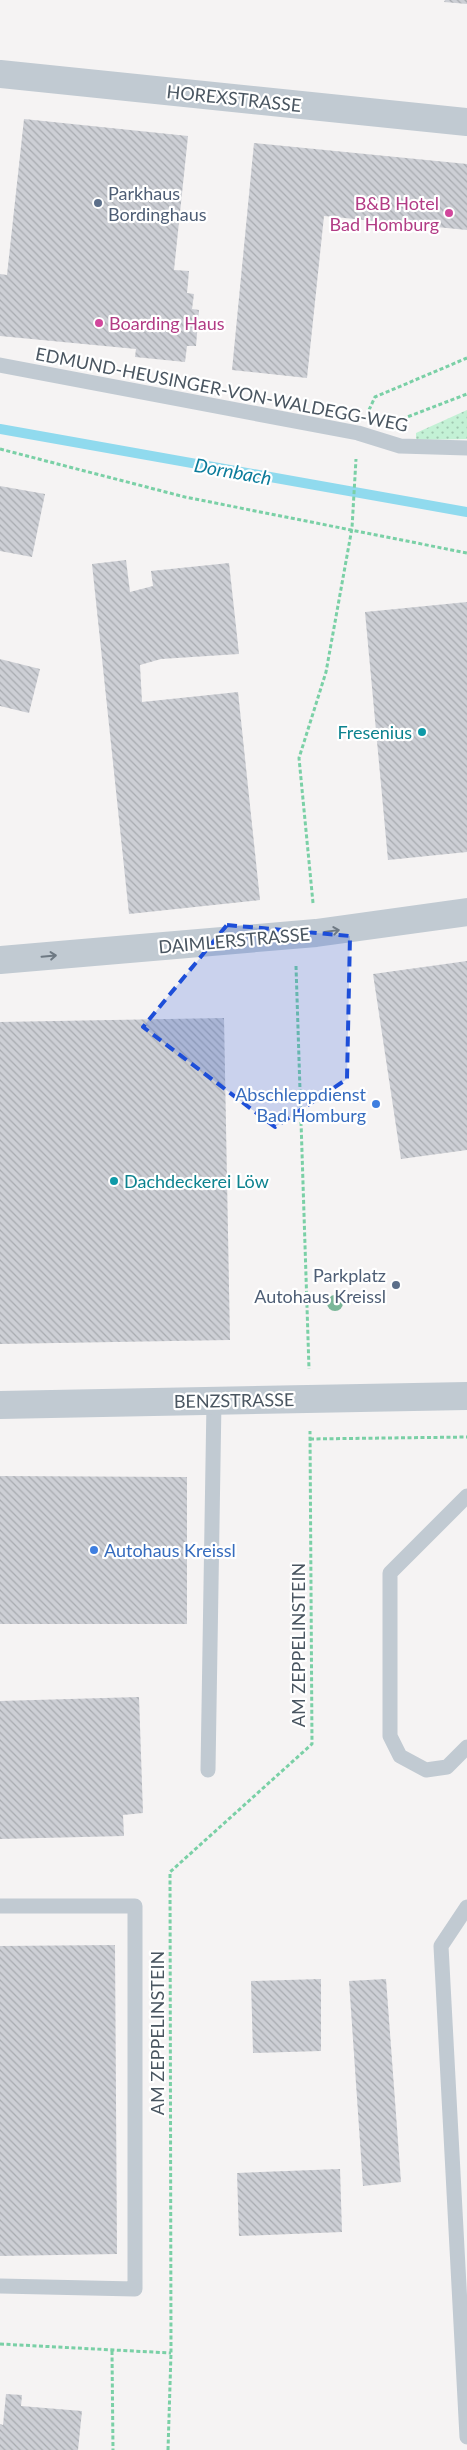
<svg xmlns="http://www.w3.org/2000/svg" width="467" height="2450" font-family="Lato,sans-serif">
  <defs>
    <pattern id="grass-dots" width="8" height="8" patternUnits="userSpaceOnUse" patternTransform="scale(1.25)"><rect width="8" height="8" fill="#c3f1d5"/><path d="M2 2h.1M6 6h.1" fill="none" stroke="#a0c6b0" stroke-width="1.8" stroke-linecap="round"/></pattern>
    <pattern id="building-back-hatch" width="6" height="6" patternUnits="userSpaceOnUse" patternTransform="scale(1.25)"><rect width="6" height="6" fill="#cdcfd5"/><path d="M-1 5l2 2M0 0l6 6M5-1l2 2" fill="none" stroke="#a8abb0"/></pattern>
  </defs>
  <rect width="100%" height="100%" fill="#f5f3f3"/>
  <polygon fill="url(#grass-dots)" points="467,410 467,439 416,440 416,433"/>
  <g fill="none" stroke-linecap="round" stroke-linejoin="round">
    <polyline stroke="#90daee" stroke-width="10" points="0,429 467,512"/>
  </g>
  <g fill="url(#building-back-hatch)">
    <polygon points="445,0 467,0 467,4 444,2"/>
    <polygon points="24,119 188,136 174,270 189,271 187,293 194,294 192,309 199,310 196,346 187,346 185,362 135,357 136,349 0,336 0,274 7,275"/>
    <polygon points="254,143 467,164 467,230 324,216 307,378 232,370"/>
    <polygon points="0,486 45,494 32,557 0,551"/>
    <polygon points="126,560 130,592 153,586 151,571 229,563 239,654 161,659 140,665 142,702 238,692 260,900 129,914 92,564"/>
    <polygon points="467,602 467,852 388,860 365,612"/>
    <polygon points="0,659 40,669 29,713 0,706"/>
    <polygon points="467,961 467,1150 401,1159 373,974"/>
    <polygon points="224,1018 230,1340 0,1344 0,1022"/>
    <polygon points="0,1476 187,1477 187,1624 0,1624"/>
    <polygon points="139,1697 143,1813 123,1815 124,1836 0,1839 0,1701"/>
    <polygon points="115,1945 117,2254 0,2256 0,1946"/>
    <polygon points="321,1979 321,2051 253,2053 251,1981"/>
    <polygon points="386,1979 401,2182 363,2186 349,1981"/>
    <polygon points="340,2169 342,2232 239,2236 237,2173"/>
    <polygon points="6,2394 22,2395 21,2406 82,2411 78,2450 0,2450 0,2424 3,2425"/>
  </g>
  <g fill="none" stroke-linecap="round" stroke-linejoin="round">
    <g stroke="#7ad0a6" stroke-width="3" stroke-dasharray="4 2.5" stroke-linecap="butt">
      <polyline points="369,410 375,397 467,358"/>
      <polyline points="402,419 467,394"/>
      <polyline points="0,449 185,497 467,553"/>
      <polyline points="313,903 299,758 326,672 352,528 356,459"/>
      <polyline points="296,966 309,1369"/>
      <polyline points="310,1439 467,1437"/>
      <polyline points="0,2344 171,2353"/>
      <polyline points="112,2351 113,2450"/>
      <polyline points="168,2450 171,2353 170,1872 312,1744 310,1431"/>
    </g>
    <g stroke="#c1cad2" stroke-width="15">
      <polyline points="0,365 358,433 400,446 467,448"/>
      <polyline points="467,1496 390,1573 390,1736 400,1756 426,1770 447,1767 467,1747"/>
      <polyline points="208,1770 214,1401"/>
      <polyline points="0,1906 135,1906 135,2289 0,2286"/>
      <polyline points="467,1907 441,1946 467,2437"/>
    </g>
    <g stroke="#c1cad2" stroke-width="28">
      <polyline points="0,74 467,122"/>
      <polyline points="0,960 316,933 467,912"/>
      <polyline points="0,1405 467,1396"/>
    </g>
  </g>
  <circle fill="#7bb799" cx="335" cy="1303" r="8"/>
  <defs><path id="oneway-shaft" d="M-6 0H5M1.5-3L5.5 0L1.5 3" fill="none" stroke-width="1.6" stroke-linecap="round" stroke-linejoin="round" transform="scale(1.25)"/></defs>
  <g stroke="#6e7983">
    <use href="#oneway-shaft" transform="translate(332 931) rotate(-8)"/>
    <use href="#oneway-shaft" transform="translate(49 956) rotate(-5)"/>
  </g>
  <path fill="#1d4ed8" fill-opacity="0.2" stroke="#1d4ed8" stroke-width="4" stroke-dasharray="10 6" stroke-linejoin="round" d="M227 925 350 936 347 1079 275 1127 143 1027Z"/>
  <g fill="#5c6f8a" stroke="#fff" stroke-width="2">
    <circle cx="98" cy="203" r="5"/>
    <circle cx="396" cy="1285" r="5"/>
  </g>
  <g fill="#d1479c" stroke="#fff" stroke-width="2">
    <circle cx="449" cy="213" r="5"/>
    <circle cx="99" cy="323" r="5"/>
  </g>
  <g fill="#0f9aa8" stroke="#fff" stroke-width="2">
    <circle cx="422" cy="732" r="5"/>
    <circle cx="114" cy="1181" r="5"/>
  </g>
  <g fill="#3f7fe0" stroke="#fff" stroke-width="2">
    <circle cx="376" cy="1104" r="5"/>
    <circle cx="94" cy="1550" r="5"/>
  </g>
  <g text-anchor="middle" dominant-baseline="central" stroke-width="4.5" stroke-linejoin="round" paint-order="stroke">
    <g font-size="18" fill="#4a5661" stroke="#fff">
      <text transform="translate(234 98) rotate(6)">HOREXSTRASSE</text>
      <text transform="translate(222 389) rotate(11)">EDMUND-HEUSINGER-VON-WALDEGG-WEG</text>
      <text transform="translate(234 940) rotate(-5)">DAIMLERSTRASSE</text>
      <text transform="translate(234 1400) rotate(-1)">BENZSTRASSE</text>
      <text transform="translate(298 1645) rotate(-90)">AM ZEPPELINSTEIN</text>
      <text transform="translate(157 2033) rotate(-90)">AM ZEPPELINSTEIN</text>
    </g>
    <g font-size="18" fill="#4e5e75" stroke="#fff" text-anchor="start">
      <text x="108" y="193">Parkhaus<tspan x="108" dy="21">Bordinghaus</tspan></text>
      <text x="386" y="1275" text-anchor="end">Parkplatz<tspan x="386" dy="21">Autohaus Kreissl</tspan></text>
    </g>
    <g font-size="18" fill="#b23c85" stroke="#fff" text-anchor="end">
      <text x="439" y="203">B&amp;B Hotel<tspan x="439" dy="21">Bad Homburg</tspan></text>
      <text x="109" y="323" text-anchor="start">Boarding Haus</text>
    </g>
    <g font-size="18" fill="#0d838f" stroke="#fff" text-anchor="end">
      <text x="412" y="732">Fresenius</text>
      <text x="124" y="1181" text-anchor="start">Dachdeckerei Löw</text>
    </g>
    <g font-size="18" fill="#366cbe" stroke="#fff" text-anchor="end">
      <text x="366" y="1094">Abschleppdienst<tspan x="366" dy="21">Bad Homburg</tspan></text>
      <text x="104" y="1550" text-anchor="start">Autohaus Kreissl</text>
    </g>
    <g font-size="19" font-style="italic" fill="#0c7c9b" stroke="#fff">
      <text transform="translate(233 471) rotate(10)">Dornbach</text>
    </g>
  </g>
</svg>
